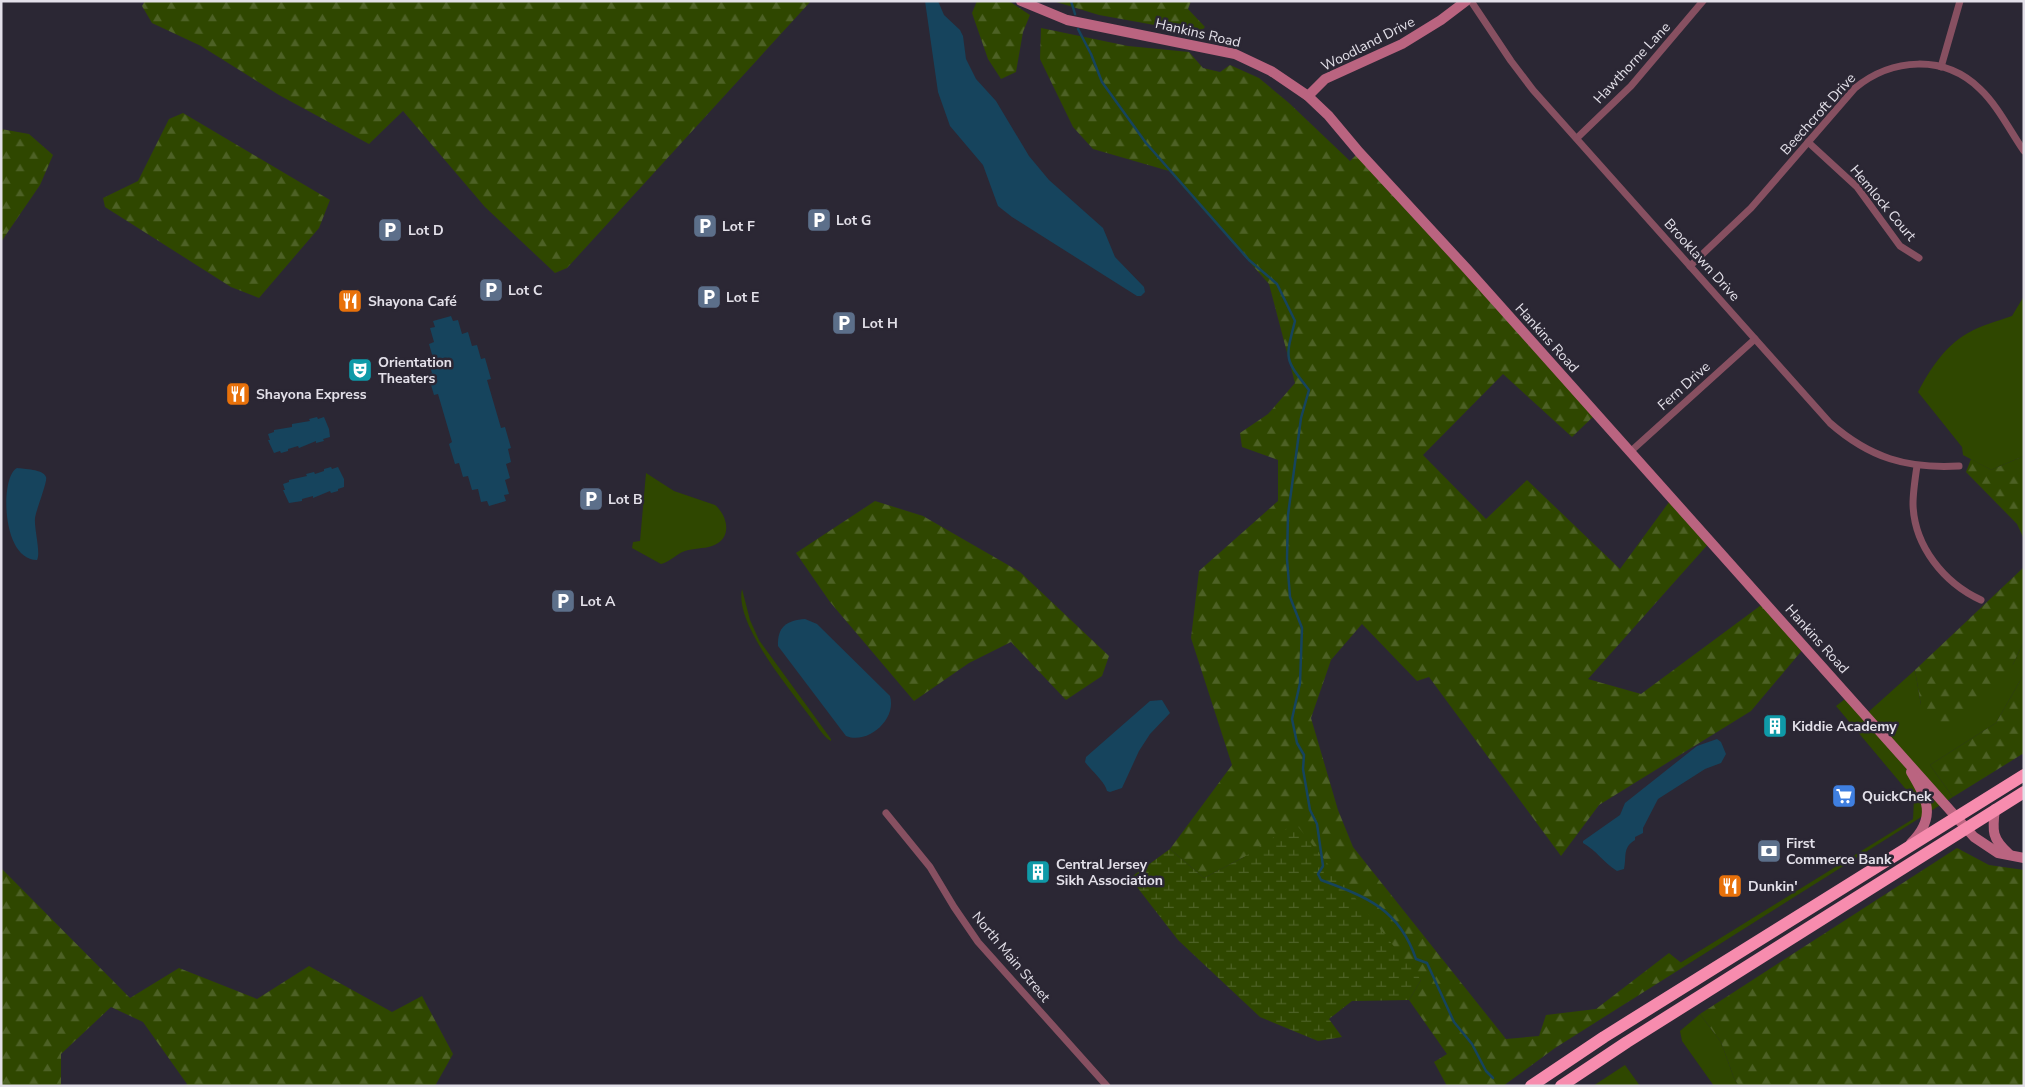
<svg xmlns="http://www.w3.org/2000/svg" width="2025" height="1087" font-family="'Nunito Sans',sans-serif">
  <defs>
    <pattern id="forest-firs" width="22" height="20" patternUnits="userSpaceOnUse" patternTransform="scale(1.25)"><rect width="22" height="20" fill="#2f4700"/><path d="M5 1l3.5 6h-7zM16 11l3.5 6h-7z" fill="#4d6125"/></pattern>
    <pattern id="wetland-marsh" width="20" height="14" patternUnits="userSpaceOnUse" patternTransform="scale(1.25)"><rect width="20" height="14" fill="#2f4700"/><path d="M1 5h8M5 5V1M11 12h8M15 12V8" fill="none" stroke="#4d6125"/></pattern>
  </defs>
  <rect width="100%" height="100%" fill="#2b2734"/>
  <g fill="#2f4700">
    <path d="M2024 296V456L1991 470 1963 455 1962 447 1918 392C1930 369 1945 346 1968 333 1981 325 1998 321 2012 316Z"/>
    <path d="M646 473 674 491 715 505C728 516 733 539 712 546 703 549 694 548 685 551 676 554 670 562 661 564L632 548 633 542 640 541Z"/>
    <path d="M742 589 750 620 759 640 831 739V741C823 737 817 725 811 718 790 690 766 661 751 630 745 618 739 601 742 589Z"/>
    <polygon points="2024,641 2024,674 1996,723 1930,765 1953,797 1685,966 1680,963 1913,819 1914,799 1836,706 1849,696 1865,715 1915,670 1921,705 2013,664"/>
    <polygon points="1700,1014 1721,1042 1734,1078 1739,1086 1714,1086 1682,1041 1680,1031"/>
    <polygon points="1625,1065 1640,1086 1593,1086"/>
  </g>
  <g fill="url(#forest-firs)">
    <polygon points="145,1 811,1 567,268 555,273 485,207 403,111 369,144 279,95 201,46 152,23 142,6"/>
    <polygon points="977,1 1009,1 1030,15 1023,32 1016,72 1001,79 988,59 972,13"/>
    <polygon points="1053,1 1191,1 1188,9 1205,27 1199,33 1099,15"/>
    <polygon points="1041,28 1128,46 1189,52 1203,68 1220,72 1230,65 1259,78 1289,103 1350,161 1359,152 1597,413 1572,437 1503,374 1423,455 1486,519 1527,480 1620,569 1672,498 1710,542 1588,679 1641,694 1764,603 1804,648 1751,711 1599,805 1561,856 1429,677 1417,681 1362,624 1331,660 1311,718 1338,810 1353,847 1506,1039 1539,1036 1546,1015 1596,1009 1669,953 1685,966 1555,1048 1503,1086 1447,1086 1434,1062 1447,1054 1409,1000 1421,980 1244,857 1204,878 1170,849 1232,765 1191,638 1199,571 1278,501 1278,460 1242,447 1240,433 1268,414 1295,383 1269,284 1169,171 1093,149 1073,127 1040,59"/>
    <polygon points="183,113 330,200 319,228 259,298 231,287 105,207 103,198 138,181 169,119"/>
    <polygon points="1,129 29,134 53,155 40,185 1,242"/>
    <polygon points="2024,456 2024,539 2017,524 1966,472 1971,459 1991,470"/>
    <polygon points="875,501 923,516 1020,572 1109,656 1102,676 1066,700 1011,642 969,663 914,701 830,602 796,553"/>
    <polygon points="2024,567 2024,641 2013,664 1945,727 1921,705 1915,670"/>
    <polygon points="2024,674 2024,753 1953,797 1930,765 1996,723"/>
    <polygon points="1957,848 1989,865 2024,870 2024,1086 1739,1086 1734,1078 1721,1042 1700,1014"/>
    <polygon points="1,868 130,998 179,968 257,999 309,966 392,1012 422,996 453,1054 435,1086 186,1086 187,1084 143,1022 111,1007 61,1054 61,1086 1,1086"/>
  </g>
  <polygon fill="url(#wetland-marsh)" points="1295,823 1421,980 1409,1000 1352,1001 1329,1019 1342,1037 1318,1041 1260,1017 1178,940 1130,878 1170,849 1204,878 1244,857"/>
  <g fill="#16445d">
    <polygon points="925,1 938,1 944,15 960,30 963,36 966,59 976,79 996,101 1029,156 1049,180 1103,228 1115,257 1144,287 1145,292 1141,296 1137,296 1012,217 998,206 983,165 950,126 938,92"/>
    <polygon points="451,316 453,321 458,320 462,334 468,332 472,346 477,345 481,359 485,358 491,379 487,380 501,428 505,427 511,448 508,449 511,462 506,464 510,478 505,480 509,494 504,495 506,501 489,506 487,501 481,502 478,489 472,490 468,476 463,477 459,463 455,464 449,444 452,442 438,394 434,395 428,375 432,373 428,360 433,358 429,344 434,342 430,328 435,327 433,321"/>
    <polygon points="317,417 318,419 324,417 329,429 330,437 323,439 324,441 316,443 316,441 299,448 298,446 288,449 288,451 281,453 280,451 274,453 268,440 270,440 268,434 274,432 274,430 292,427 292,424 310,421 309,419"/>
    <polygon points="331,467 332,469 338,467 344,479 344,487 338,489 338,491 331,493 330,491 313,498 313,496 302,499 302,501 289,503 283,490 285,490 283,484 289,482 289,480 307,476 306,474 314,472 315,474 324,471 324,469"/>
    <path d="M17 468C24 469 43 469 46 477 48 481 36 510 35 518 34 529 41 553 37 560 1 560 0 476 17 468Z"/>
    <path d="M805 619 817 624 890 696C897 719 868 745 846 736L778 646C777 627 787 620 805 619Z"/>
    <path d="M1162 700 1170 713 1150 734 1139 751 1122 788 1110 792 1107 791C1106 783 1091 770 1085 762L1086 757 1150 701Z"/>
    <path d="M1717 739 1721 742 1726 754 1721 763 1705 769 1658 799 1643 828V833L1635 837V840C1622 848 1627 856 1624 869L1617 871C1604 863 1596 850 1583 843V841L1620 815 1625 803 1697 746Z"/>
  </g>
  <g fill="none" stroke-linecap="round" stroke-linejoin="round">
    <g stroke="#16445d" stroke-width="2.5">
      <polyline points="1071,1 1075,14"/>
      <path d="M1078 29 1091 54 1102 82 1146 143 1249 260 1277 284 1295 321C1285 360 1284 358 1309 390L1301 418 1288 515 1287 559 1290 597 1302 628 1300 683 1292 719 1297 743 1304 755 1303 769 1310 810 1317 824 1323 866 1318 874 1321 880C1367 897 1399 909 1416 959L1427 963 1454 1022 1472 1044 1486 1071 1493 1078"/>
    </g>
    <g stroke="#875061" stroke-width="7">
      <path d="M1471 1 1511 61 1533 90 1830 423C1870 458 1907 469 1959 466"/>
      <polyline points="1941,67 1960,1"/>
      <polyline points="1577,138 1631,86 1703,1"/>
      <polyline points="1808,142 1857,187 1900,246 1919,258"/>
      <path d="M1690 266 1751 208 1855 88C1892 58 1944 54 1980 89 1998 106 2010 131 2024 151"/>
      <polyline points="1630,452 1755,339"/>
      <path d="M1917 466C1915 479 1913 492 1913 504 1914 546 1944 583 1981 600"/>
      <polyline points="886,813 930,867 954,907 978,942 1107,1086"/>
    </g>
    <g stroke="#ba6480" stroke-width="10">
      <polyline points="1021,1 1067,20 1235,54 1271,71 1308,96 1328,115 1359,152 1467,269 1974,837 1998,853 2024,858"/>
      <polyline points="1308,96 1325,79 1402,44 1441,20 1466,1"/>
      <path d="M1995 809C1992 831 1992 839 2009 854"/>
      <path d="M1911 843C1937 817 1927 799 1911 772"/>
    </g>
    <g stroke="#f78cae" stroke-width="12">
      <polyline points="1531,1086 1604,1037 2024,775"/>
      <polyline points="1561,1086 1627,1042 2024,792"/>
    </g>
  </g>
  <defs>
    <symbol id="parking-square" viewBox="-11 -11 22 22"><rect x="-9" y="-9" width="18" height="18" rx="4" fill="#5c6f8a" stroke="#2b2734"/><path d="M-3.5-5.5H1a3.5 3.5 0 0 1 0 7H-1V5.5H-3.5ZM-1-3.4V-.6H.8a1.4 1.4 0 0 0 0-2.8Z" fill="#fff"/></symbol>
    <symbol id="restaurant-square" viewBox="-11 -11 22 22"><rect x="-9" y="-9" width="18" height="18" rx="4" fill="#e8710a" stroke="#2b2734"/><path d="M-5-6h1v4h1v-4h1v4h1v-4h1v5L-1.5 .5V6h-2V.5L-5-1ZM5-6V6H3V1.5H1.5Q1.5-4 5-6Z" fill="#fff"/></symbol>
    <symbol id="theatre-square" viewBox="-11 -11 22 22"><rect x="-9" y="-9" width="18" height="18" rx="4" fill="#0f9aa8" stroke="#2b2734"/><path d="M-5-5.5Q0-4 5-5.5V0Q5 5 0 6Q-5 5-5 0ZM-3.3-2.5H-1v1.5H-3.3ZM1-2.5H3.3v1.5H1ZM-2.8 1Q0 5.5 2.8 1Z" fill="#fff"/></symbol>
    <symbol id="building-square" viewBox="-11 -11 22 22"><rect x="-9" y="-9" width="18" height="18" rx="4" fill="#0f9aa8" stroke="#2b2734"/><path d="M-4-6H4V6H1V3H-1V6H-4ZM-2.5-4.3h1.7v1.8h-1.7ZM.8-4.3h1.7v1.8H.8ZM-2.5-1h1.7V.8h-1.7ZM.8-1h1.7V.8H.8Z" fill="#fff"/></symbol>
    <symbol id="supermarket-square" viewBox="-11 -11 22 22"><rect x="-9" y="-9" width="18" height="18" rx="4" fill="#3f7fe0" stroke="#2b2734"/><path d="M-6-5.5h2.5l.6 2H6L4.5 2H-2.5L-4.4-4H-6ZM-1.5 3.2a1.3 1.3 0 1 0 .1 0ZM3 3.2a1.3 1.3 0 1 0 .1 0Z" fill="#fff"/></symbol>
    <symbol id="bank-square" viewBox="-11 -11 22 22"><rect x="-9" y="-9" width="18" height="18" rx="4" fill="#5c6f8a" stroke="#2b2734"/><path d="M-6-4H6V4H-6ZM0-2.3a2.3 2.3 0 1 0 0 4.6a2.3 2.3 0 1 0 0-4.6Z" fill="#fff"/></symbol>
  </defs>
  <g fill-rule="evenodd">
    <use href="#parking-square" x="805" y="206" width="28" height="28"/>
    <use href="#parking-square" x="691" y="212" width="28" height="28"/>
    <use href="#parking-square" x="376" y="216" width="28" height="28"/>
    <use href="#parking-square" x="477" y="276" width="28" height="28"/>
    <use href="#parking-square" x="695" y="283" width="28" height="28"/>
    <use href="#restaurant-square" x="336" y="287" width="28" height="28"/>
    <use href="#parking-square" x="830" y="309" width="28" height="28"/>
    <use href="#theatre-square" x="346" y="356" width="28" height="28"/>
    <use href="#restaurant-square" x="224" y="380" width="28" height="28"/>
    <use href="#parking-square" x="577" y="485" width="28" height="28"/>
    <use href="#parking-square" x="549" y="587" width="28" height="28"/>
    <use href="#building-square" x="1761" y="712" width="28" height="28"/>
    <use href="#supermarket-square" x="1830" y="782" width="28" height="28"/>
    <use href="#bank-square" x="1755" y="837" width="28" height="28"/>
    <use href="#building-square" x="1024" y="858" width="28" height="28"/>
    <use href="#restaurant-square" x="1716" y="872" width="28" height="28"/>
  </g>
  <g text-anchor="middle" dominant-baseline="central" stroke-width="5" stroke-linejoin="round" paint-order="stroke">
    <g font-size="14" fill="#e3e0e9" stroke="#2b2734">
      <text transform="translate(1198 33) rotate(13)">Hankins Road</text>
      <text transform="translate(1368 44) rotate(-27)">Woodland Drive</text>
      <text transform="translate(1632 63) rotate(-47)">Hawthorne Lane</text>
      <text transform="translate(1818 114) rotate(-48)">Beechcroft Drive</text>
      <text transform="translate(1883 203) rotate(50)">Hemlock Court</text>
      <text transform="translate(1702 260) rotate(48)">Brooklawn Drive</text>
      <text transform="translate(1547 338) rotate(48)">Hankins Road</text>
      <text transform="translate(1684 386) rotate(-42)">Fern Drive</text>
      <text transform="translate(1817 639) rotate(48)">Hankins Road</text>
      <text transform="translate(1011 957) rotate(50)">North Main Street</text>
    </g>
    <g font-size="14" font-weight="bold" fill="#e3e0e9" stroke="#2b2734" text-anchor="start">
      <text x="836" y="220">Lot G</text>
      <text x="722" y="226">Lot F</text>
      <text x="408" y="230">Lot D</text>
      <text x="508" y="290">Lot C</text>
      <text x="726" y="297">Lot E</text>
      <text x="368" y="301">Shayona Café</text>
      <text x="862" y="323">Lot H</text>
      <text x="378" y="362">Orientation<tspan x="378" dy="16">Theaters</tspan></text>
      <text x="256" y="394">Shayona Express</text>
      <text x="608" y="499">Lot B</text>
      <text x="580" y="601">Lot A</text>
      <text x="1792" y="726">Kiddie Academy</text>
      <text x="1862" y="796">QuickChek</text>
      <text x="1786" y="843">First<tspan x="1786" dy="16">Commerce Bank</tspan></text>
      <text x="1056" y="864">Central Jersey<tspan x="1056" dy="16">Sikh Association</tspan></text>
      <text x="1748" y="886">Dunkin'</text>
    </g>
  </g>
  <rect width="2025" height="1087" fill="none" stroke="#e3e0e9" stroke-width="5"/>
</svg>
